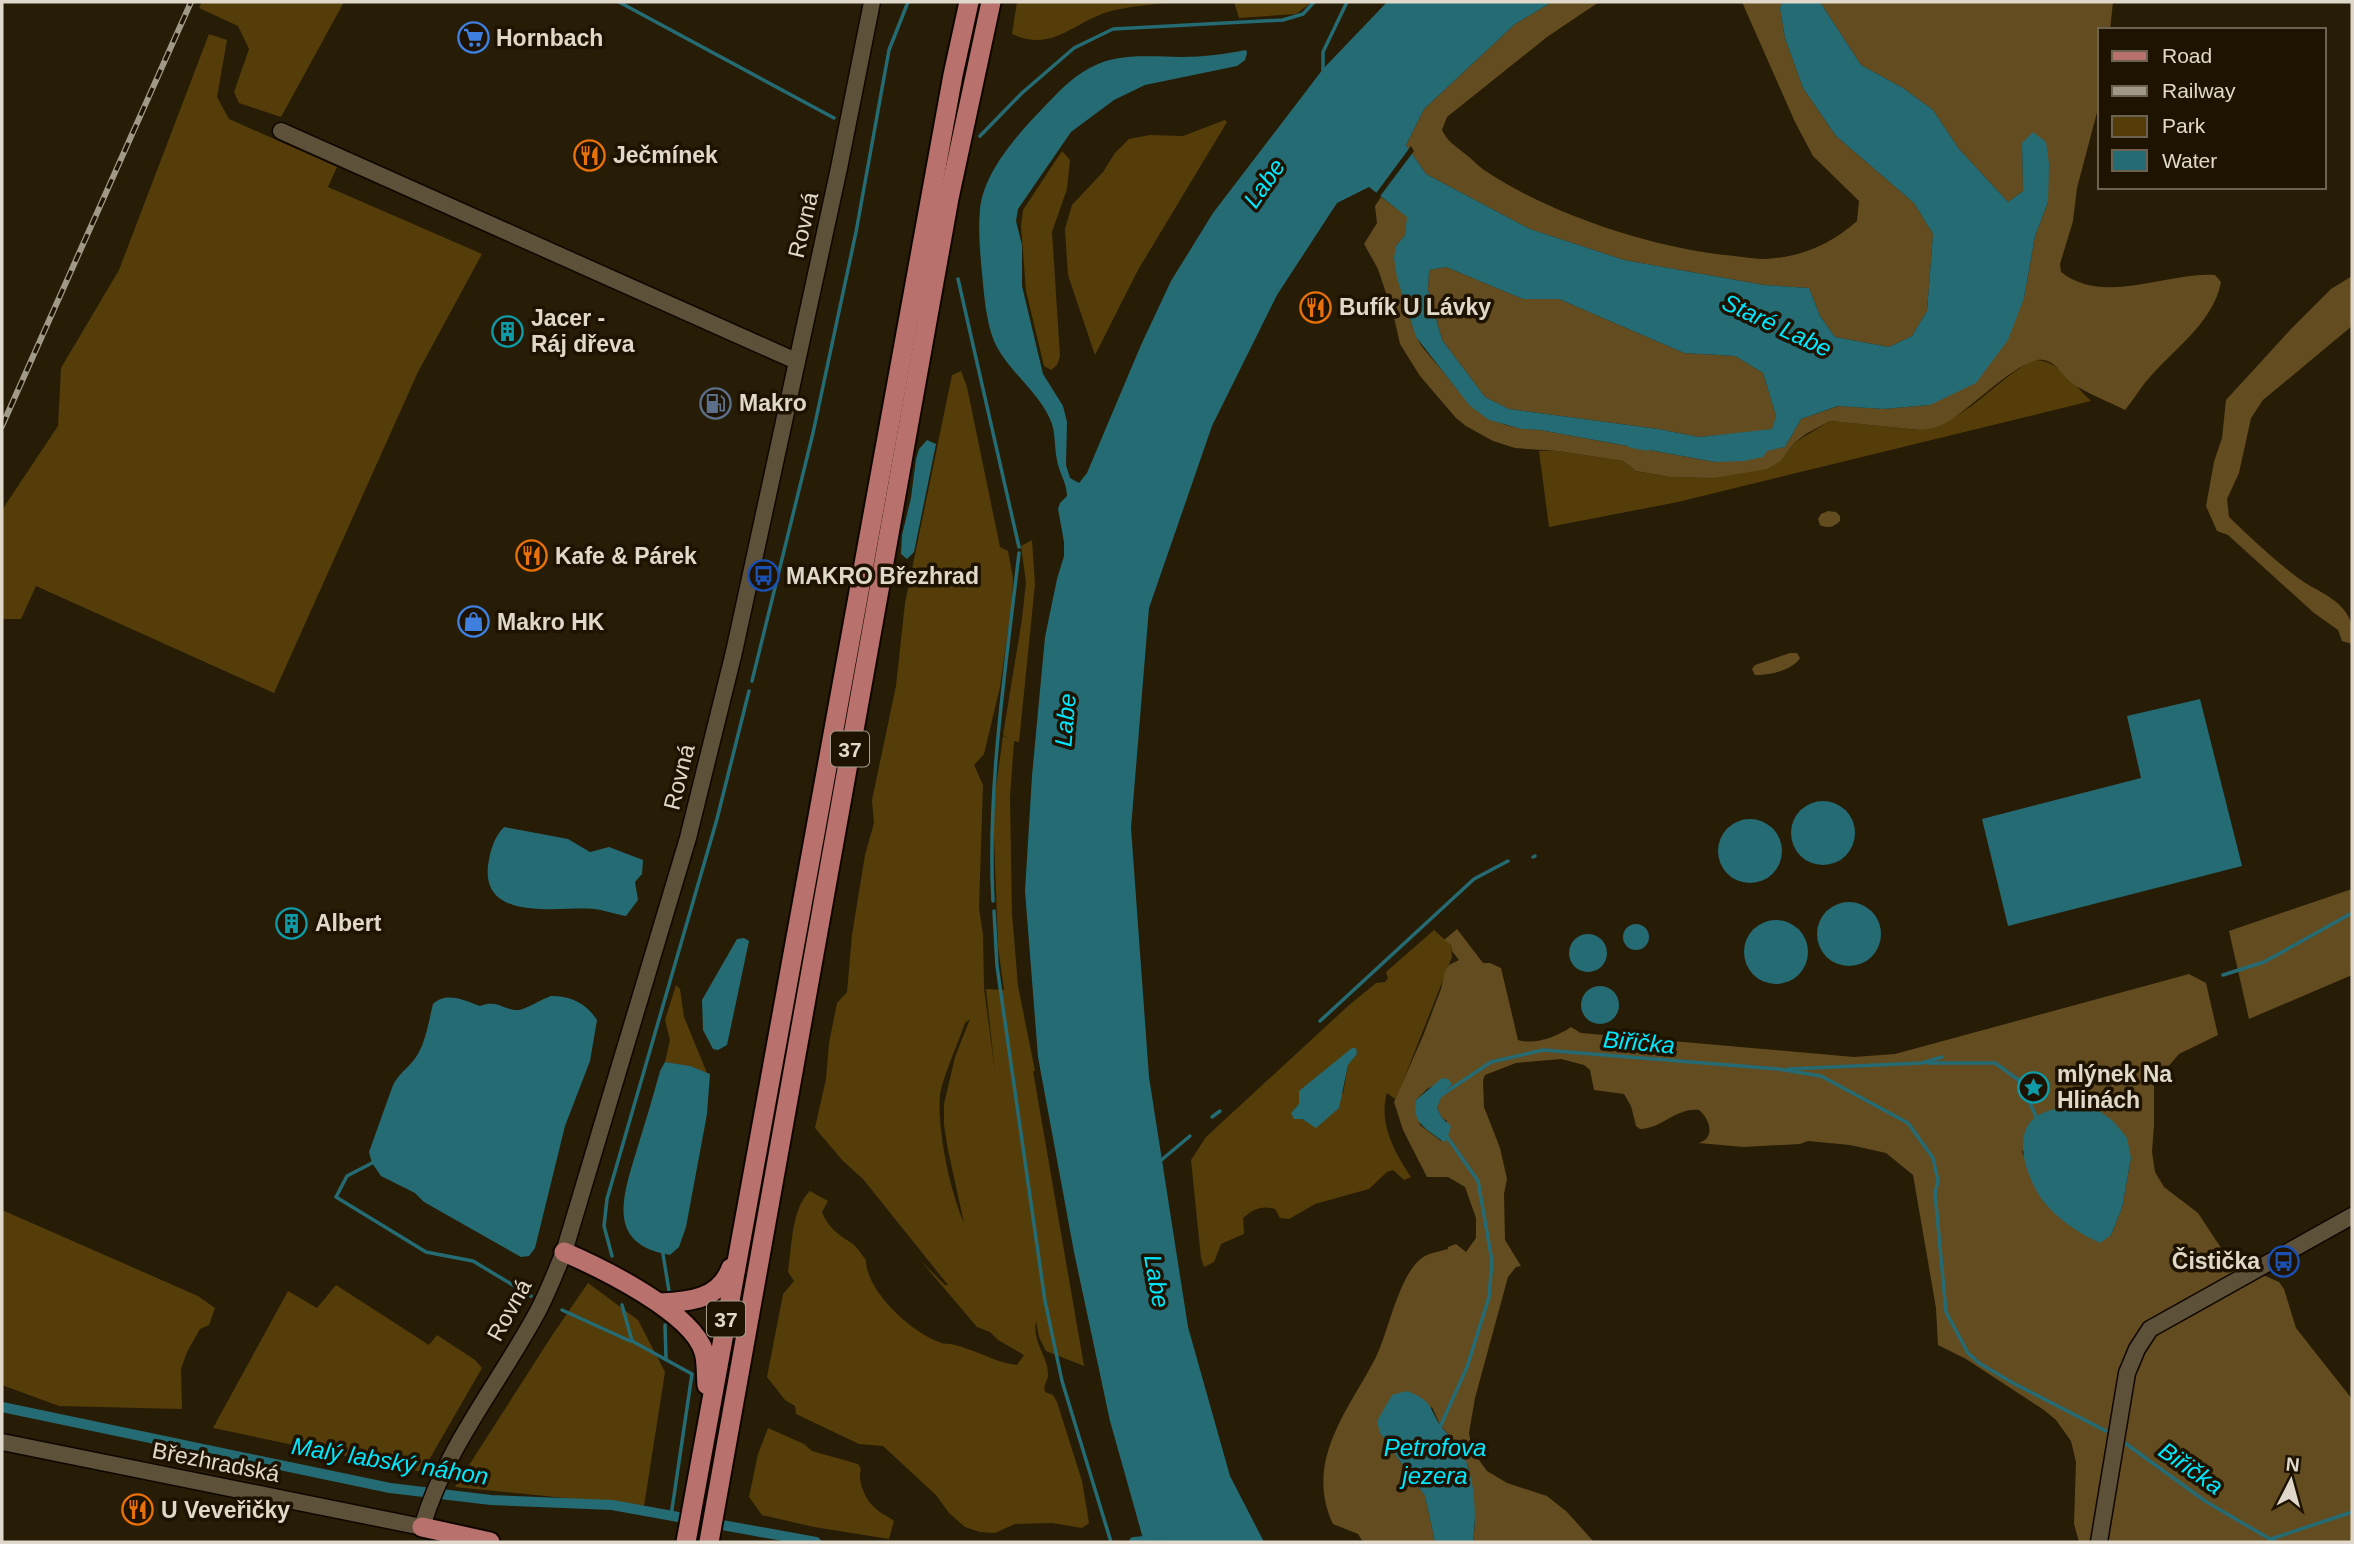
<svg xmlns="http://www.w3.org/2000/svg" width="2354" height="1544" font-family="Helvetica,sans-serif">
  <rect width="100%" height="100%" fill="#271c06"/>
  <g fill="#543d09" fill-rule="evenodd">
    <polygon points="202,2 344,2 281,117 239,103 234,92 249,49 238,26 199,8"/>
    <path d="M1017 2H1175C1155 4 1134 6 1115 10 1075 19 1054 54 1012 34Z"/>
    <polygon points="1234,2 1312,2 1296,14 1239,18"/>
    <polygon points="209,34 227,40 217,97 229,119 337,167 328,187 482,254 418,372 274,693 36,586 21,619 2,619 2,510 58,426 61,368 119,270"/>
    <polygon points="1225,120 1227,122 1138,270 1095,355 1068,275 1065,229 1072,205 1103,172 1115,153 1129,139 1150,135 1183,136"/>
    <polygon points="1062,151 1070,160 1067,189 1052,232 1060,356 1057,365 1051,370 1044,366 1026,291 1021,226 1023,210"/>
    <path d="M2033 360C2058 359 2074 385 2091 401L1678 502 1549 527 1539 451H1558L1623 461 1636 471 1670 477 1714 478 1781 461 1794 443 1830 421 1920 430C1965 423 1994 381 2033 360Z"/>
    <path d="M961 371 967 387 1000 547 1008 551 1013 578 1012 603 1000 687 984 754 974 765 983 785 979 908 983 935 984 988 995 1072 986 989 1004 990 998 947 993 809 1003 736 1008 738 1003 735 1022 619 1026 582 1021 546 1032 540 1035 584 1019 742 1014 741 1010 797 1012 914 1018 986 1035 1071H1033L1084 1366 1046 1351 1039 1337 1036 1321C1032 1343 1049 1357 1048 1376 1047 1383 1043 1384 1045 1392L1053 1395 1057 1402 1082 1481 1089 1523 1082 1528 1052 1523 1015 1524 995 1533 980 1532 965 1527 949 1513 936 1495 883 1446 859 1444 796 1414 795 1406 785 1400 767 1377 783 1294 794 1281 788 1272C792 1247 791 1209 810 1191L828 1201 822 1212C827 1226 838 1235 850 1242 856 1245 861 1254 866 1260 866 1291 911 1332 939 1342 946 1345 943 1343 950 1344 958 1345 968 1349 976 1352 992 1358 1000 1363 1017 1365L1024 1355 998 1340 990 1332 977 1327 921 1261 945 1285H948L863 1179 843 1161 815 1128 826 1079 829 1043 837 1003 847 992 852 935 865 855 874 823 872 800 896 686 905 603 952 375ZM970 1019 955 1057 944 1104V1125L948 1150 964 1223C950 1191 937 1130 940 1095 942 1079 959 1041 965 1023Z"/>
    <path d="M1434 930 1451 945 1452 957 1400 1089 1395 1099 1387 1093C1378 1123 1395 1153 1411 1177L1404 1180 1393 1170 1387 1172 1369 1189 1315 1204 1289 1219 1280 1218 1275 1209C1261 1205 1254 1209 1243 1218L1244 1234 1221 1244 1214 1262 1204 1267 1201 1258 1191 1160 1206 1137 1348 1006 1376 983 1385 982 1388 978 1386 972ZM1352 1048 1357 1054 1348 1065 1343 1093 1312 1125 1291 1113Z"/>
    <polygon points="676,985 680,989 684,1017 707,1073 688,1066 665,1062 670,1040 665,1020"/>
    <polygon points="2,1210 198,1296 215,1308 209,1325 200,1329 187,1352 181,1369 182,1409 59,1406 2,1385"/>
    <polygon points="588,1283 638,1320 665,1372 644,1506 455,1487 553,1334"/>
    <polygon points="336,1285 429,1345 437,1335 475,1360 482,1368 422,1472 213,1428 288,1291 317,1308"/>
    <path d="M768 1428 804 1444 812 1451 858 1464 861 1469C857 1480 865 1499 874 1507 879 1513 888 1516 894 1521L889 1539 814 1527 762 1515 749 1497 758 1454Z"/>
  </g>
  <g fill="#634c1f" fill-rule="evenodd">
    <path d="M1552 2H1599L1547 37 1447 117 1442 130C1448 142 1454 145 1464 153 1471 158 1477 165 1484 170 1549 214 1656 249 1734 256 1745 257 1756 259 1766 259 1802 257 1831 244 1857 221L1859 201 1813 156 1795 122 1742 2H1782L1780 8 1785 38 1803 88 1836 136 1914 203 1933 234 1927 311 1912 336 1889 347 1835 337 1820 316 1809 288 1764 285 1624 260 1530 229 1426 174 1406 145 1424 109 1515 24Z"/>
    <path d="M1820 2H2113L2110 30H2100V101L2077 188 2073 221 2060 264 2061 272C2104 306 2166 272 2215 275L2221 282C2213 326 2166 354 2141 388 2136 395 2131 403 2125 410 2108 401 2087 394 2072 383 2062 376 2057 362 2043 360 2021 356 1968 411 1946 423 1938 427 1929 429 1920 430L1830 421 1806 434 1794 443 1781 461 1767 469 1714 478 1670 477 1636 471 1623 461 1558 451 1515 448 1493 441 1466 426 1456 418 1420 376 1400 344 1390 300 1388 299 1378 269 1364 244 1377 223 1375 206 1381 197 1408 217 1405 235 1396 246C1402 275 1404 307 1416 335 1420 347 1433 359 1441 369 1473 410 1485 427 1540 430L1715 462 1772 430 1699 437 1658 429 1509 409 1485 397 1442 340 1428 290 1429 270 1446 267 1523 299H1559L1684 353 1735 356 1763 373 1776 416 1767 450 1785 447 1801 419 1839 406 1883 409 1930 405 2024 298 2035 236 2048 202 2022 142 2023 191 2008 202 1959 149 1933 110 1903 88 1861 65Z"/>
    <path d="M2352 276V326L2263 400 2251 418 2239 473 2227 499 2229 517C2251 538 2274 560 2298 578 2317 592 2342 598 2351 622 2354 628 2352 637 2352 644L2342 641 2338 630 2314 613 2228 535 2217 531 2206 506 2214 462 2222 438 2226 400 2292 328 2331 289Z"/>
    <path d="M1828 511 1836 512 1840 516V521C1834 527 1828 529 1820 525L1818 519 1821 514Z"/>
    <path d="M1790 653H1797L1800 658C1793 670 1768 676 1755 675L1752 669 1755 665Z"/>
    <polygon points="2352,889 2352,975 2249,1019 2229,931"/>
    <path d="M1457 929 1483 963H1490L1501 968 1518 1040C1536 1045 1556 1037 1571 1027L1581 1033 1854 1057 1895 1054 2189 974 2206 983 2218 1035 2179 1054 2154 1083V1125L2152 1152 2155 1172 2164 1187 2198 1213 2229 1260 2279 1282 2284 1289 2296 1328 2352 1399V1542H2079L2074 1524 2076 1462 2071 1441 2056 1420 2044 1410 1966 1359 1938 1345 1936 1308 1913 1175 1886 1153 1850 1145 1808 1141 1800 1144 1744 1147 1698 1143C1716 1139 1710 1119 1699 1110 1677 1107 1663 1128 1640 1129L1636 1126 1631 1106 1624 1094 1594 1090 1590 1070 1584 1065 1561 1059 1516 1063 1485 1075 1483 1080 1484 1107 1500 1148 1507 1179 1504 1194 1505 1240 1521 1266 1516 1267 1508 1277 1475 1398 1469 1433 1471 1445 1476 1456 1487 1471 1507 1483 1547 1496 1567 1512 1594 1542H1473L1475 1524 1469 1469 1460 1448 1440 1425 1432 1407 1380 1433 1425 1496 1435 1542H1363L1358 1534 1333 1524C1304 1462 1347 1412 1375 1359 1389 1333 1399 1268 1427 1255 1434 1252 1442 1251 1448 1249V1247L1456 1244 1466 1252 1476 1238V1218L1465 1187 1448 1177H1427L1403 1130 1394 1102 1423 1036 1441 989 1445 971 1449 965 1459 960 1452 951 1451 945 1444 940ZM1439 1083 1452 1084 1442 1094 1437 1108 1442 1118 1447 1121 1441 1141 1420 1125 1416 1100 1427 1089ZM2072 1104 2131 1158 2122 1208 2111 1235 2105 1238 2043 1201 2022 1152 2037 1116Z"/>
  </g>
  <g fill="#256b74" fill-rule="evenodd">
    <path d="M1387 2H1552L1515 24 1424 109 1406 145 1426 174 1530 229 1624 260 1764 285 1809 288 1820 316 1835 337 1889 347 1912 336 1927 311 1933 234 1914 203 1836 136 1803 88 1785 38 1780 8 1782 2H1820L1861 65 1903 88 1933 110 1959 149 2008 202 2023 191 2022 143 2033 132 2046 142 2049 164 2048 202 2035 236 2024 298 2008 340 1976 383 1930 405 1883 409 1838 406 1801 419 1785 447 1767 451 1763 457 1744 461 1715 462 1540 430 1522 429 1489 420 1470 406 1416 337 1397 278 1394 258 1396 246 1405 235 1407 217 1369 187 1337 203 1277 295 1212 426 1149 608 1131 828 1149 1077 1188 1327 1230 1476 1264 1542H1144L1110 1421 1074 1252 1038 1057 1025 891 1032 776 1045 637 1057 579 1064 556V542L1058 509 1060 503 1067 496C1067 483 1059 473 1057 460 1054 447 1056 431 1050 419 1037 390 1007 370 994 341 986 321 984 294 982 273 980 252 978 230 980 209 984 171 1019 133 1044 107 1060 90 1076 73 1098 64 1124 53 1155 57 1182 57 1204 57 1225 54 1246 50L1247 53 1245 60 1237 66 1145 85 1114 100 1071 132 1018 209 1016 221 1022 245V286L1043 374 1063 406 1067 422 1066 465 1070 478 1079 483 1087 473 1141 345 1171 281 1213 213 1323 69ZM1446 267 1523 299H1559L1684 353 1735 356 1763 373 1776 416 1772 429 1699 437 1658 429 1509 409 1485 397 1442 340 1428 290 1429 270Z"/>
    <polygon points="927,440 936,444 914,552 907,559 901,554 902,535 911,498 916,459 919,449"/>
    <polygon points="2200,699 2242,866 2008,926 1982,819 2141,778 2127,716"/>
    <circle cx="1823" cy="833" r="32"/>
    <circle cx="1750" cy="851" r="32"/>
    <path d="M504 827 568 839 590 852 609 847 643 860 642 874 635 882 638 900 626 916C615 914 604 910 594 909 561 906 482 923 488 866 490 851 494 837 504 827Z"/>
    <circle cx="1849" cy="934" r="32"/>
    <circle cx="1776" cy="952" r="32"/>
    <circle cx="1636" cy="937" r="13"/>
    <circle cx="1588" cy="953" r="19"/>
    <polygon points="744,938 749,941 727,1045 718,1050 713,1049 703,1030 702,1000 737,939"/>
    <circle cx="1600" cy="1005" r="19"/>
    <path d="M551 996C571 996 586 1003 597 1020L590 1061 565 1126 535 1248 529 1256 521 1257 424 1202 415 1193 381 1176 372 1163 369 1152 393 1085C399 1073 411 1066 418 1054 426 1040 429 1020 433 1004 447 991 465 1001 480 1006 499 999 503 1011 519 1010 526 1009 542 999 551 996Z"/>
    <polygon points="1352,1048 1356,1048 1357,1054 1348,1065 1339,1108 1316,1128 1302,1119 1294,1119 1291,1113 1299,1104 1299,1091"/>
    <path d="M665 1062 690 1066 710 1074 707 1114 686 1227 679 1247 670 1255C605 1244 623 1196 637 1149 645 1123 653 1097 660 1071Z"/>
    <path d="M1442 1078 1448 1079 1452 1084 1442 1095 1437 1108 1442 1118 1451 1126 1446 1142C1439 1140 1436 1136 1430 1132 1418 1123 1413 1116 1416 1100Z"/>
    <path d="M2072 1104 2097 1109 2114 1122 2127 1138 2131 1158 2122 1208 2111 1235 2100 1243C2080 1234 2057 1219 2043 1201 2028 1180 2010 1135 2036 1117 2045 1110 2061 1108 2072 1104Z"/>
    <path d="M1407 1391C1432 1401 1428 1405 1440 1425 1446 1434 1456 1440 1461 1450 1475 1477 1477 1512 1473 1542H1435L1425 1496 1380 1433 1377 1421 1392 1395Z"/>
  </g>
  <polygon fill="#271c06" points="1411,146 1414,151 1378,199 1374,196"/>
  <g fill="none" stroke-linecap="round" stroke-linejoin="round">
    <g stroke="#256b74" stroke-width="3.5">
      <polyline points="619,2 834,118"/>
      <polyline points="1323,71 1323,52 1347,2"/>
      <polyline points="980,136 1022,93 1074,48 1113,29 1283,20 1303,14 1314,2"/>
      <polyline points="958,279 1019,547"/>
      <polyline points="1630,446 1647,449"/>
      <polyline points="752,681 813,433 856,232 889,50 908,2"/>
      <polyline points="1533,857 1535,856"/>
      <path d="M993 901C987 787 1006 667 1019 553"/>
      <polyline points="994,911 997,966 1045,1301 1062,1381 1111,1542"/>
      <polyline points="2223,975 2264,962 2352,913"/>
      <polyline points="1320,1021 1474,879 1508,861"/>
      <polyline points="1928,1063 1995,1063 2020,1081 2037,1119"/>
      <polyline points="1788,1069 1922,1063 1942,1057"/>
      <polyline points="1440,1096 1491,1062 1543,1050 1778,1069 1821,1076 1908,1123 1933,1158 1938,1181 1935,1193 1946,1312 1968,1353 1979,1363 2013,1383 2106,1431"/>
      <polyline points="1212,1117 1220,1111"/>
      <polyline points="1159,1162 1190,1136"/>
      <polyline points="372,1163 347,1176 336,1197 426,1252 473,1261 531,1296"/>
      <polyline points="663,1254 669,1291"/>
      <polyline points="612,1256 604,1226 607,1199 717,819 749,691"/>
      <polyline points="622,1305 632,1341 692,1374 671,1516"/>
      <polyline points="562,1310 630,1341"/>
      <polyline points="665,1325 666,1358"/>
      <polyline points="1440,1427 1467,1367 1489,1297 1492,1261 1478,1181 1445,1134"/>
      <polyline points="2125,1443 2205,1501 2275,1542"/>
      <polyline points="2271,1539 2352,1512"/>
    </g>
    <g stroke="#256b74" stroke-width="10">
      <polyline points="2,1407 390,1488 491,1500 612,1505 816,1542"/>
      <polyline points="1134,1542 1156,1540"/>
    </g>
    <defs>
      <g id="minor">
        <polyline points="281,131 796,361"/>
        <path d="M2 1442 422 1527C446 1446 499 1384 538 1311 548 1292 556 1271 564 1252L688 838 734 652 839 168 872 2"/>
        <polyline points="2099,1542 2127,1373 2137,1349 2150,1329 2352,1216"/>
      </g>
      <g id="major">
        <path d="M564 1252C601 1268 692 1312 704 1352 707 1362 706 1375 707 1385"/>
        <path d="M660 1303C689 1302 720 1299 731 1268"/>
        <polyline points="422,1527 490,1542"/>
        <polyline points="686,1542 953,75 969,2"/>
        <polyline points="709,1542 949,198 991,2"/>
      </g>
    </defs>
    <use href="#minor" stroke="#100600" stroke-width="19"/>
    <use href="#major" stroke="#100600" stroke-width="23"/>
    <use href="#minor" stroke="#5d5139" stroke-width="16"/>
    <use href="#major" stroke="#b8716c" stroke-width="19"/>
    <defs>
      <polyline id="rail" points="2,426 191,2"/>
    </defs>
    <use href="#rail" stroke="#a19988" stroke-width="6"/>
    <use href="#rail" stroke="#1e1300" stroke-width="3.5" stroke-dasharray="10" stroke-linecap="butt"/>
  </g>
  <defs>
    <symbol id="supermarket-ring" viewBox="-11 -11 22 22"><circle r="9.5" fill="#1e1300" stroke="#3f7fe0" stroke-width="1.5"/><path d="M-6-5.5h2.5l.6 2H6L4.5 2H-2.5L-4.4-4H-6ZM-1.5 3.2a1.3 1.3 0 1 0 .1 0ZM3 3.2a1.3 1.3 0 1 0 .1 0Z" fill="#3f7fe0"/></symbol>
    <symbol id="restaurant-ring" viewBox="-11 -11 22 22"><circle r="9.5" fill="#1e1300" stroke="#e8710a" stroke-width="1.5"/><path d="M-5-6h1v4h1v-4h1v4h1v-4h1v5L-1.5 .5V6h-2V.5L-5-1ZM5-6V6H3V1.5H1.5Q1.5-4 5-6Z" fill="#e8710a"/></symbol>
    <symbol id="building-ring" viewBox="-11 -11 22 22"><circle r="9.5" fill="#1e1300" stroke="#0f9aa8" stroke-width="1.5"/><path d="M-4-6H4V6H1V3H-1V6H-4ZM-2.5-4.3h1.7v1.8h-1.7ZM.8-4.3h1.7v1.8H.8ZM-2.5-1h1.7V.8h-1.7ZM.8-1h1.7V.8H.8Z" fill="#0f9aa8"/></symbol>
    <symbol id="fuel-ring" viewBox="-11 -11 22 22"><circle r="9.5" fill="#1e1300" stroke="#5c6f8a" stroke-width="1.5"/><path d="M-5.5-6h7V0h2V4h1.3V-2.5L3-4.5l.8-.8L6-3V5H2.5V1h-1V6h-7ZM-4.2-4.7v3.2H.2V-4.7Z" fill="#5c6f8a"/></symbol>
    <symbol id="bus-ring" viewBox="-11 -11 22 22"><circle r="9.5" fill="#1e1300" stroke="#1a4fb4" stroke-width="1.5"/><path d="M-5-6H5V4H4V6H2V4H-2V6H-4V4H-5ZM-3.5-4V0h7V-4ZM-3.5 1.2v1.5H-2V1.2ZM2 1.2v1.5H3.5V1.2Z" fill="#1a4fb4"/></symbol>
    <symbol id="shop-ring" viewBox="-11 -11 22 22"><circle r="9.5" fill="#1e1300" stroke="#3f7fe0" stroke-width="1.5"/><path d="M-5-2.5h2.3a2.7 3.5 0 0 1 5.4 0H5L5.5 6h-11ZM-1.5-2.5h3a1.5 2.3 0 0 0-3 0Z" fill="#3f7fe0"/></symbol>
    <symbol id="sight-ring" viewBox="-11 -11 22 22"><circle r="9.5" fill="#1e1300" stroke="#0f9aa8" stroke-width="1.5"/><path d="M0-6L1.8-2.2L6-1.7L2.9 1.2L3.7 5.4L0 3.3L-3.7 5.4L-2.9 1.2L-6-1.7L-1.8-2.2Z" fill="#0f9aa8"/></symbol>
  </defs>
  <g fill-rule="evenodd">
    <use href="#supermarket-ring" x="456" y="20" width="35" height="35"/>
    <use href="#restaurant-ring" x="572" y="138" width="35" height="35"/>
    <use href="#restaurant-ring" x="1298" y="290" width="35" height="35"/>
    <use href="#building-ring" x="490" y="314" width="35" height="35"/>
    <use href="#fuel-ring" x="698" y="386" width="35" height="35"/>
    <use href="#restaurant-ring" x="514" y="538" width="35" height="35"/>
    <use href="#bus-ring" x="746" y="558" width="35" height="35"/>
    <use href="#shop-ring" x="456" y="604" width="35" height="35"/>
    <use href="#building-ring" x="274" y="906" width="35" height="35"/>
    <use href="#sight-ring" x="2016" y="1070" width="35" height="35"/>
    <use href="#bus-ring" x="2266" y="1244" width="35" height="35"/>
    <use href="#restaurant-ring" x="120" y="1492" width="35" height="35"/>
  </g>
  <g text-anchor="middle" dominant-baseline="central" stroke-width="7" stroke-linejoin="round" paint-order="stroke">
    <g fill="#1e1300" stroke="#a69e8e" stroke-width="2">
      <rect x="831" y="731.5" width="38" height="35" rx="5"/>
      <rect x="707" y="1301.5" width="38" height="35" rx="5"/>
    </g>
    <g font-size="21" font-weight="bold" fill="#e0d9cb">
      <text x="850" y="749">37</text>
      <text x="726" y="1319">37</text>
    </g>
    <g font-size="23" font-weight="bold" fill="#e0d9cb" stroke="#1e1300" text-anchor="start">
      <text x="496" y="38">Hornbach</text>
      <text x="613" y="155">Ječmínek</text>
      <text x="1339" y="307">Bufík U Lávky</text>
      <text x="531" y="318">Jacer -<tspan x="531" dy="26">Ráj dřeva</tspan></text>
      <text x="739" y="403">Makro</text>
      <text x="555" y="556">Kafe &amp; Párek</text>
      <text x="786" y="576">MAKRO Březhrad</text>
      <text x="497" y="622">Makro HK</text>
      <text x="315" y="923">Albert</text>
      <text x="2057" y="1074">mlýnek Na<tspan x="2057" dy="26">Hlinách</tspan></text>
      <text x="2260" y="1261" text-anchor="end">Čistička</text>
      <text x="161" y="1510">U Veveřičky</text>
    </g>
    <g font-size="23" fill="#e0d9cb" stroke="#1e1300">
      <text transform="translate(803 225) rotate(-77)">Rovná</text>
      <text transform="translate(679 777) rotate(-76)">Rovná</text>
      <text transform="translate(509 1310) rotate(-61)">Rovná</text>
      <text transform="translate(216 1462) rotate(11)">Březhradská</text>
    </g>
    <g font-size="24" font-style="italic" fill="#00e7ff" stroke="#1e1300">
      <text transform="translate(1264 183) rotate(-55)">Labe</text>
      <text transform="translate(1777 325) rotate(25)">Staré Labe</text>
      <text transform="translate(1065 720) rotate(-85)">Labe</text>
      <text transform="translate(1639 1042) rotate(5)">Biřička</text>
      <text transform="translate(1157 1281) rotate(80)">Labe</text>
      <text x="1435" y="1447">Petrofova<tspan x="1435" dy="28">jezera</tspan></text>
      <text transform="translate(390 1461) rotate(9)">Malý labský náhon</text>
      <text transform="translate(2191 1468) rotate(35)">Biřička</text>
    </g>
  </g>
  <rect width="2354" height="1544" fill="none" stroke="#e0d9cb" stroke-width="7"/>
  <rect x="2098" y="28" width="228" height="161" fill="#1e1300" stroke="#6c6251" stroke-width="2"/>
  <rect x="2112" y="51" width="35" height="10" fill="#b8716c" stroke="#6c6251" stroke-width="2"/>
  <text x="2162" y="63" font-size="21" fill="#e0d9cb">Road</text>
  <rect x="2112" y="86" width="35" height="10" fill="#a19988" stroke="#6c6251" stroke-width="2"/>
  <text x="2162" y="98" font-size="21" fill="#e0d9cb">Railway</text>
  <rect x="2112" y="116" width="35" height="21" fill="#543d09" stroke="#6c6251" stroke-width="2"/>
  <text x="2162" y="133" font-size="21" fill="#e0d9cb">Park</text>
  <rect x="2112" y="150" width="35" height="21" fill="#256b74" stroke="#6c6251" stroke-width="2"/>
  <text x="2162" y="168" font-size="21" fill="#e0d9cb">Water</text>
  <g transform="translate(2291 1481) rotate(6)" stroke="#1e1300" stroke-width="5" paint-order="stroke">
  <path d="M0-5L12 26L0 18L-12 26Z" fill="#e0d9cb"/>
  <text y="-10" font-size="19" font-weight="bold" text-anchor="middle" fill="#e0d9cb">N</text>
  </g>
</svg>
